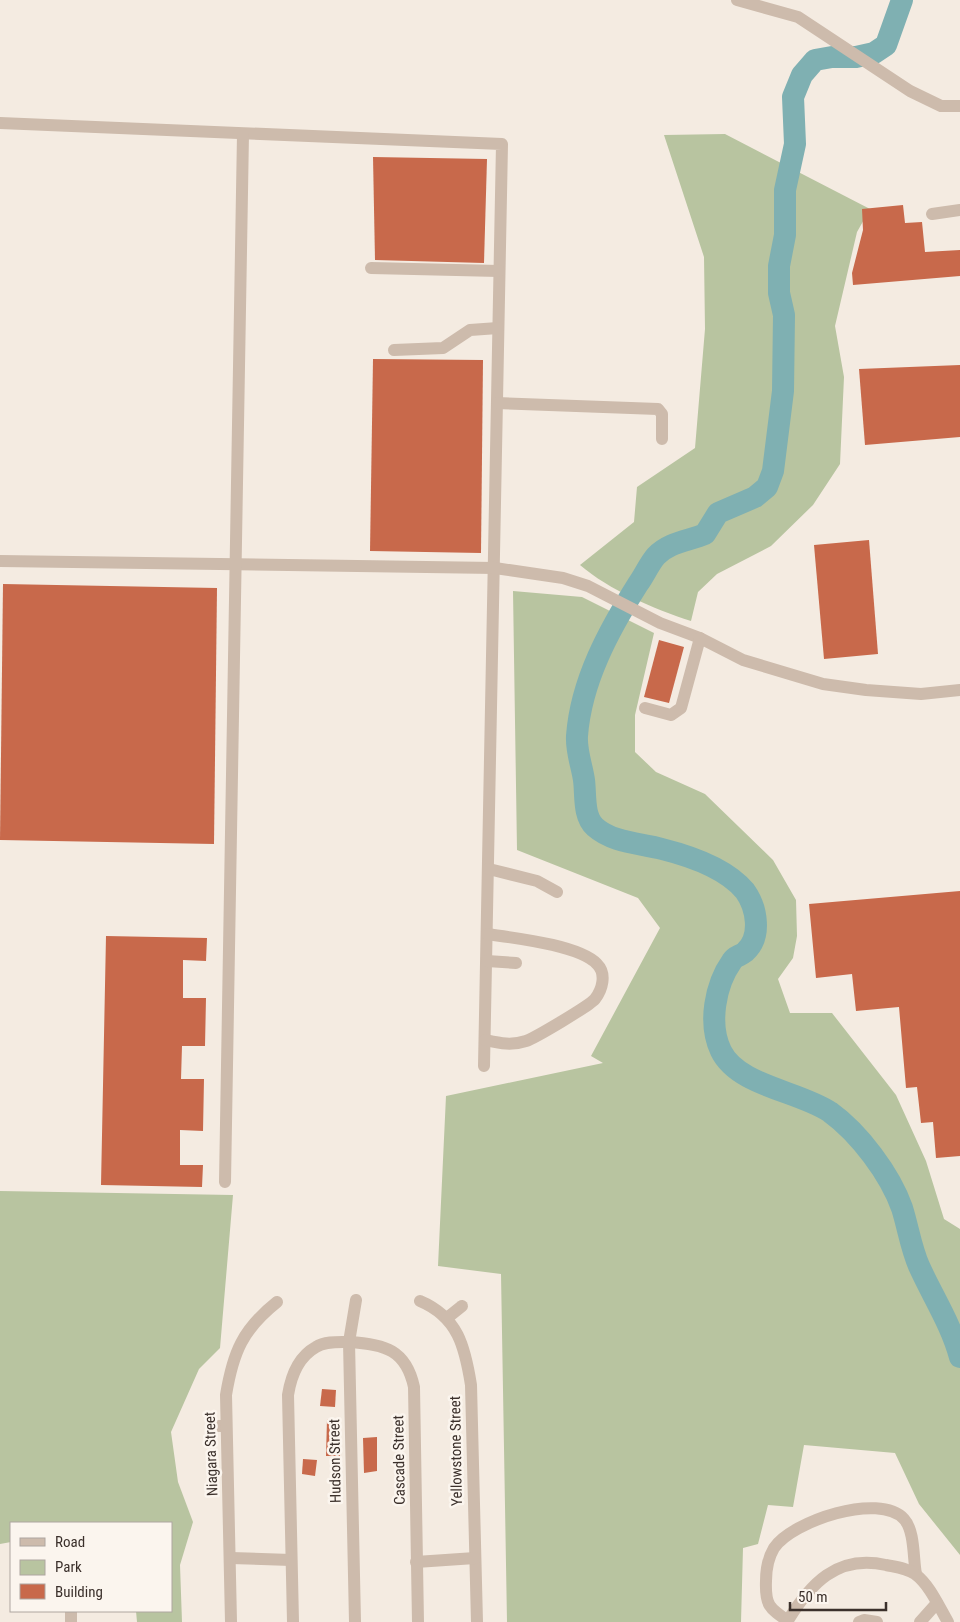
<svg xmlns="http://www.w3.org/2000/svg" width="960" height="1622" font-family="'Roboto Condensed',sans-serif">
  <rect width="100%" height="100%" fill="#f4ebe1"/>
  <g fill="#b8c4a0">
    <path d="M725 134 870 209 857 232 835 326 844 377 840 464 813 505 771 546 717 574 698 592 691 621C654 609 609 590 580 565L634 522 637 487 695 448 705 329 704 257 664 135Z"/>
    <polygon points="513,591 582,597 654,633 635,715 635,752 656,772 705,794 773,860 796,900 797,936 793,958 778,979 790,1013 832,1013 896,1095 926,1161 944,1219 960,1229 960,1555 919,1504 895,1453 804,1445 793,1507 768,1505 758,1544 743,1548 741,1622 507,1622 501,1274 438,1266 446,1096 603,1063 591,1056 660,928 638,898 517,850"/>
    <polygon points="0,1191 233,1195 220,1348 199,1369 171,1432 178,1482 193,1522 180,1565 182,1622 137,1622 136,1611 171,1611 171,1523 11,1523 11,1542 0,1544"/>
  </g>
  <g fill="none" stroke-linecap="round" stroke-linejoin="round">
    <path stroke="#7fb0b2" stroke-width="22" d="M902 0 886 45 874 53 856 57H832L815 60 802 75 793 97 795 144 785 190V235L779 266V293L784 315 783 391 773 471 767 487 755 497 718 513 705 534C689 541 669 542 656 556 649 564 644 576 638 584 609 630 581 681 577 736 576 751 582 766 584 780 586 795 583 816 595 827 613 843 640 843 662 849 690 856 726 868 745 891 757 908 762 937 745 952 740 956 735 956 732 961 715 985 708 1024 721 1051 738 1086 799 1091 830 1112 859 1133 890 1174 902 1208 908 1227 911 1248 919 1266 933 1297 951 1324 960 1357"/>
  </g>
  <g fill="#c8694b">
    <polygon points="373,157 487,159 484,263 375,260"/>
    <polygon points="903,205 905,223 922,222 925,252 960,250 960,276 853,285 852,273 863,230 862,209"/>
    <polygon points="373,359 483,360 481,553 370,551"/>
    <polygon points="960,365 960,437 865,445 859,369"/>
    <polygon points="869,540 878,654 824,659 814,545"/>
    <polygon points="3,584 217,588 214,844 0,840"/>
    <polygon points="659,640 684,647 669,703 644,697"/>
    <polygon points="960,891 960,1156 936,1158 933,1122 921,1123 917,1087 906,1088 899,1007 856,1011 852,974 816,978 809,904"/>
    <polygon points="106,936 207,938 206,961 183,960 183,998 206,998 205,1046 182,1046 181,1079 204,1079 203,1131 180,1130 180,1165 203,1165 202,1187 101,1185"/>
    <polygon points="322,1389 336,1390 335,1407 320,1406"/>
    <polygon points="327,1419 340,1420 340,1456 326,1456"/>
    <polygon points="377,1437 377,1471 364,1473 363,1438"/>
    <polygon points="303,1459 317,1460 315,1476 302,1474"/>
  </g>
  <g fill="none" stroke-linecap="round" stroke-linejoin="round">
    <g stroke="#cdbbac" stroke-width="12">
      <polyline points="737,0 798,17 910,91 941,106 960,106"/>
      <polyline points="0,123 502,144 484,1066"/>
      <polyline points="932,214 960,210"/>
      <polyline points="371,268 499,271"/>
      <polyline points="394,350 443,348 470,330 498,328"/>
      <polyline points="497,403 658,409 662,414 662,439"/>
      <polyline points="0,561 495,568 563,578 588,586 660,623 700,638 743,660 823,684 866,690 921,694 960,690"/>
      <polyline points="645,708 671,715 681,708 700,638"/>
      <polyline points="489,869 537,881 557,892"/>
      <polyline points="487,961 516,963"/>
      <path d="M485 1040C499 1043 511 1046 526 1041 535 1038 589 1006 595 999 602 990 607 974 597 964 579 945 514 938 487 934"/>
      <polyline points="225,1182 243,134"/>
      <path d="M420 1301C458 1317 465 1347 471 1385L477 1622"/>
      <polyline points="447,1318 462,1306"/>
      <polyline points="212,1426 226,1426"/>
      <polyline points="231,1558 291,1560"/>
      <polyline points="416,1562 475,1558"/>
      <polyline points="71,1611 71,1622"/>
      <path d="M788 1621C769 1608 765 1605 766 1581 766 1570 768 1558 774 1548 792 1521 879 1492 904 1519 915 1531 913 1559 916 1574"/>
      <path d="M231 1622 226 1395C233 1352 243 1329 277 1302"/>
      <path d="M293 1622 288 1395C291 1376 298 1357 316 1347 325 1341 339 1342 349 1342 385 1344 406 1350 414 1387L418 1622"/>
      <polyline points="355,1622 349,1342 356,1300"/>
      <path d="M787 1622C810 1584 837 1554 886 1565 896 1567 907 1568 915 1574 930 1585 939 1607 948 1622"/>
      <polyline points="859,1622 864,1620 877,1622"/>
      <polyline points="920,1622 937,1603"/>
    </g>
  </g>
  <g text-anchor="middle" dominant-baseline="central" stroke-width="5" stroke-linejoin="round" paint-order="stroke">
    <g font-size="15" fill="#3b302b" stroke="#fbf5ee">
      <text transform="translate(456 1451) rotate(-91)">Yellowstone Street</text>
      <text transform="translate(211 1454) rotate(-92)">Niagara Street</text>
      <text transform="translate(399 1460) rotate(-91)">Cascade Street</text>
      <text transform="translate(335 1461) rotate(-91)">Hudson Street</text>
    </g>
  </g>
  <rect x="10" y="1522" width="162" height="90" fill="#fbf5ee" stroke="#aea6a0"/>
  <rect x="20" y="1538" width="25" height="8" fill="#cdbbac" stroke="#aea6a0"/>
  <text x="55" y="1547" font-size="15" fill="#3b302b">Road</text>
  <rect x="20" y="1560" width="25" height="15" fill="#b8c4a0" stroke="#aea6a0"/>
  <text x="55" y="1572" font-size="15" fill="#3b302b">Park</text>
  <rect x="20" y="1584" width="25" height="15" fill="#c8694b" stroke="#aea6a0"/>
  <text x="55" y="1597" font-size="15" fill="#3b302b">Building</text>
  <path d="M790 1602v8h96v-8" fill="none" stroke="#3b302b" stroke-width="2.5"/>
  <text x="798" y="1602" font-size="15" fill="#3b302b" stroke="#fbf5ee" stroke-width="4" paint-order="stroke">50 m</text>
</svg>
